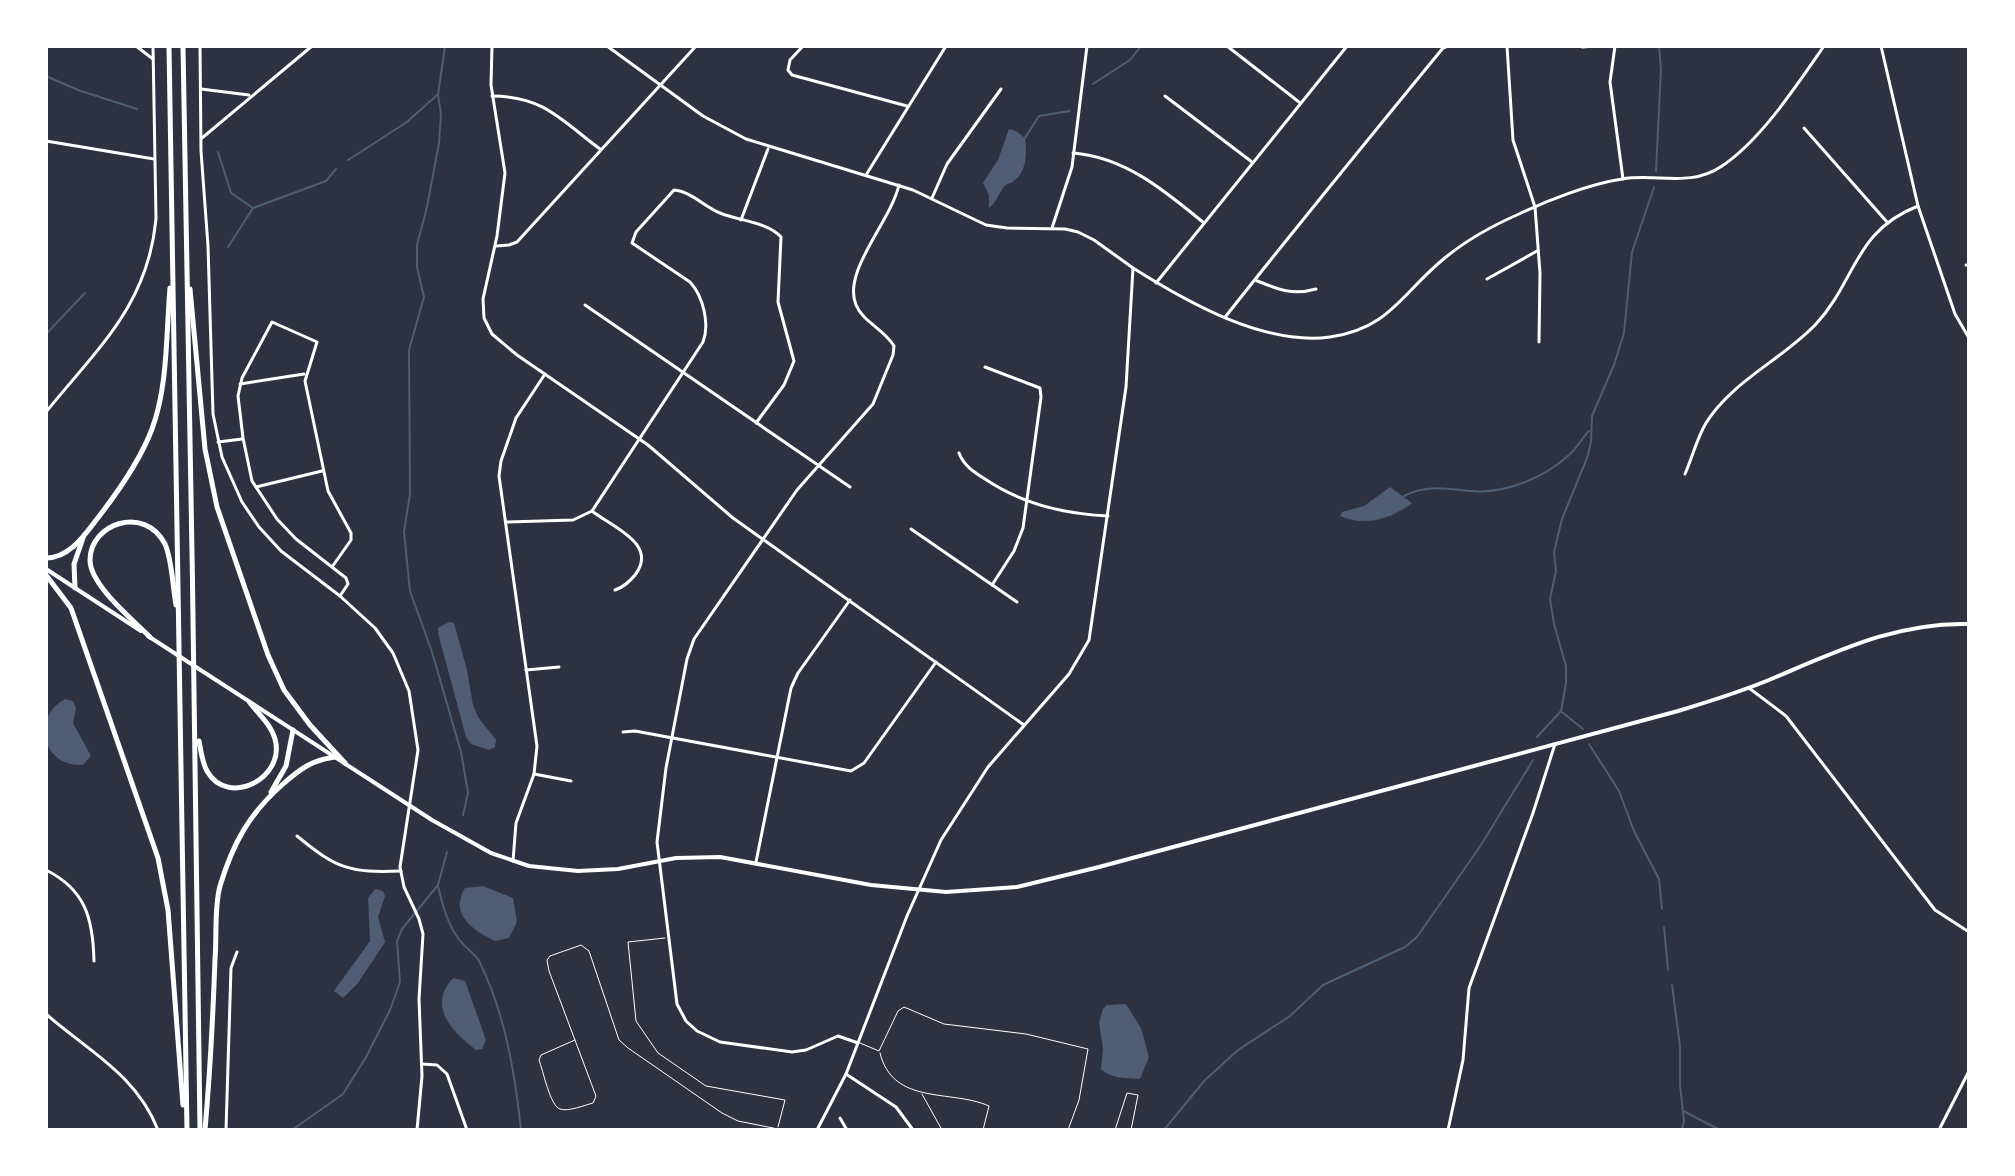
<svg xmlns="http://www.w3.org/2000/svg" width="2015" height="1176" font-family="'Exo 2',sans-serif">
  <rect width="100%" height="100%" fill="#2d3142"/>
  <g fill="#4f5d75">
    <path d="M1009 129 1016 131 1025 138C1027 151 1027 171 1015 180 1007 187 1011 180 1004 187 998 194 997 202 989 208V195L983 183 998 160Z"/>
    <path d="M1390 487 1412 503C1391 519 1365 527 1340 516L1342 512 1364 506Z"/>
    <polygon points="449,622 454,623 467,670 473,705 478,717 496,740 495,747 489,750 471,744 466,737 438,633 438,628"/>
    <path d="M65 699 73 701 76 708 73 723 91 756 83 765C41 767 32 716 65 699Z"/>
    <path d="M483 886 513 898 517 922 509 938 495 941C473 931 449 914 465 888Z"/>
    <polygon points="375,889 383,891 385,896 378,917 385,942 358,983 343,998 334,991 370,941 368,898"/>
    <path d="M453 978 465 981 486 1040 482 1049 476 1050C452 1032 427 1006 453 978Z"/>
    <path d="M1126 1004 1141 1028 1149 1057 1140 1079C1127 1078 1111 1079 1101 1069L1103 1049 1099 1022 1103 1009 1107 1005Z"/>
  </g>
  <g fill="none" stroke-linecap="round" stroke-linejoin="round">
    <g stroke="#4f5d75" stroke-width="2">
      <polyline points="445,46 438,95 441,114 439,143 427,207 417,245 417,267 424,297 409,350 410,494 404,532 410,591 432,652 461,752 468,793 463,815"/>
      <polyline points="46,76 78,90 137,109"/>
      <polyline points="1093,84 1130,60 1141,46"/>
      <polyline points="1025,138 1039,116 1070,111"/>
      <polyline points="218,152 231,193 253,208"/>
      <polyline points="348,160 407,122 437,95"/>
      <polyline points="1656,171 1661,69 1659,46"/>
      <polyline points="228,247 253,208 326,181 336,169"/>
      <polyline points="46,334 85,293"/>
      <path d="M1404 496C1426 484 1448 489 1471 491 1505 494 1544 478 1569 455 1577 448 1582 438 1589 431"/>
      <polyline points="1562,712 1583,729"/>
      <polyline points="1537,737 1561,711 1566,683 1566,666 1554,624 1550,599 1556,571 1554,552 1562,519 1587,458 1591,442 1592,416 1614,365 1624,333 1632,252 1654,187"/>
      <polyline points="1589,744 1619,791 1634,831 1659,879 1662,909"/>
      <path d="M438 886C442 903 447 923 458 938 464 947 474 952 479 961 505 1013 515 1073 521 1130"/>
      <polyline points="1664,927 1668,970"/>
      <polyline points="1672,985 1680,1046 1680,1085 1684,1121 1682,1130"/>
      <polyline points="1683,1111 1720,1130"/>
      <polyline points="292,1130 343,1094 365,1059 390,1010 400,982 397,941 402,929 438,885 447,852"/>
      <polyline points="1164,1130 1204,1081 1238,1050 1290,1016 1323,985 1405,947 1417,937 1481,845 1533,760"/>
    </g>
    <g stroke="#fff" stroke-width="1">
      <polyline points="665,938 628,942 636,1021 658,1053 706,1086 785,1100 778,1127"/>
      <path d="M575 1040 541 1055 539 1060C543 1070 550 1106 560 1109 568 1112 585 1105 593 1103L596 1096 549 971 547 960 550 956 581 945 589 951 619 1040 628 1048 722 1113 738 1121 783 1130"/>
      <polyline points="860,1043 879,1051 898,1011 904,1007 944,1024 1026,1034 1088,1049 1079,1100 1068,1130"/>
      <path d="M880 1053C893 1106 951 1089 989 1106L983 1130"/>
      <polyline points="922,1094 942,1130"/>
      <polyline points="1115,1130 1127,1093 1138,1095 1131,1130"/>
    </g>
    <g stroke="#fff" stroke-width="3">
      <polyline points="136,46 153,59"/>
      <polyline points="492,46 491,85 505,173 497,236 483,299 484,318 492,334 517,355 648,445 733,518 1024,725"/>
      <polyline points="607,46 703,116 746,139 913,190 986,225 1007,228 1065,229 1078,232 1094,240 1133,268"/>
      <polyline points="803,46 790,60 788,70 792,75 907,106"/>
      <polyline points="1227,46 1299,102"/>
      <polyline points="1507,46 1513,140 1535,207 1540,273 1539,342"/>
      <polyline points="1615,46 1610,82 1623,179"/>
      <polyline points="1582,47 1595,46"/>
      <polyline points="201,89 249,95"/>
      <path d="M492 96C544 96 562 121 600 149"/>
      <polyline points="1165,96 1252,162"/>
      <polyline points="1804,128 1887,222"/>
      <polyline points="202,138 312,46"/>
      <path d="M1073 153C1125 157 1165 191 1204 223"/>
      <polyline points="866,175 946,46"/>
      <polyline points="932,198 947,164 1001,89"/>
      <polyline points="741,220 768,149"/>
      <polyline points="1052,228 1072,167 1087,46"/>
      <polyline points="496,246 509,245 517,242 696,46"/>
      <polyline points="1966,265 1969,265"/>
      <polyline points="1487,279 1537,251"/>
      <path d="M1255 280C1277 289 1292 296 1316 289"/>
      <polyline points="1156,283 1347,46"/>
      <polyline points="585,305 850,487"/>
      <path d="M1226 316C1297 226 1370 137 1443 48L1448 46"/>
      <polyline points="985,367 1040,388 1041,397 1023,528 1014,551 992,585"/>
      <polyline points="240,384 304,374"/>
      <polyline points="218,442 242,439"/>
      <path d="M959 453C964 466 974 472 985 479 1022 504 1063 514 1108 516"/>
      <path d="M1685 474C1692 458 1697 438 1706 423 1732 381 1783 359 1816 324 1856 281 1854 231 1918 206"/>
      <polyline points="256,487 322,471"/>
      <path d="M592 511C612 527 659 544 635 575 629 582 624 587 615 590"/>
      <path d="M506 522 573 520 592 511 703 342C710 324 703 296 690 282L632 243 636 232 674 190C690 191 705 207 720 213 739 221 768 222 781 237L778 302 794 361 784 385 756 423"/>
      <polyline points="911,529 1017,602"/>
      <polyline points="332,567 351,540 351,533 328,491 305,381 317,342 272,322 242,378 238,396 243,438 252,481 277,519 296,539 346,578 348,584 340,596"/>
      <polyline points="526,670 559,667"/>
      <polyline points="623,732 635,731 851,771 864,763 936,662"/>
      <polyline points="534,774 571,781"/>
      <path d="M297 836C337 869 350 873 401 871"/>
      <polyline points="513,861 516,823 534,774 537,746 499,476 501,461 516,418 545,374"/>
      <polyline points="756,862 791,688 798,673 850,600"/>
      <path d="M46 870C86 890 93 919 94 961"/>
      <path d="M858 1043 838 1036 806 1050 792 1052 720 1042 697 1031 686 1021 677 1004 657 842 666 768 687 659 694 639 797 490 873 404 893 355 894 346C884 329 863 322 856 305 842 271 890 223 899 185"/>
      <polyline points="422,1064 437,1065 447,1074 467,1130"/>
      <polyline points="846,1074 896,1107 913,1130"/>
      <polyline points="840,1118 847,1130"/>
      <polyline points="226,1130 231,968 237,952"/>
      <polyline points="1448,1130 1463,1060 1469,988 1533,813 1555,744"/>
    </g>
    <g stroke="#fff" stroke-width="3">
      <polyline points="200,46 201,151 208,246 213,414 222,457 242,502 259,527 281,551 340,596 375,628 393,653 409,691 418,750 400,867 404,887 419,919 423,934 419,999 422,1076 417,1130"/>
      <polyline points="1881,46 1918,206 1955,314 1969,338"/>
      <polyline points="46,141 154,159"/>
      <path d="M46 412C97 349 148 305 156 219L153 46"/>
      <polyline points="1749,688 1786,716 1935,910 1969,932"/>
      <path d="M46 1014C88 1051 136 1074 158 1130"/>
      <path d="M817 1130 846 1074 907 916 941 840 988 767 1069 674 1089 640 1126 387 1133 268C1187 302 1264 346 1330 337 1391 328 1402 292 1446 257 1468 239 1494 225 1519 214 1548 200 1590 184 1622 179 1657 173 1690 188 1722 166 1761 140 1797 85 1824 46"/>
      <polyline points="1939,1130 1969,1071"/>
    </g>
    <g stroke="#fff" stroke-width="4">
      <polyline points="46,569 141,631"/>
      <path d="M148 636 432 820 491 853 529 866 578 871 618 869 676 858 720 857 871 885 946 892 1017 887 1099 867 1678 711C1711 701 1744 691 1776 677 1840 650 1898 622 1969 624"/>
    </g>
    <g stroke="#fff" stroke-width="5">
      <polyline points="169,46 187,1130"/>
      <path d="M183 46C189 407 197 769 200 1130"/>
      <polyline points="190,289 205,449 217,507 268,655 284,690 310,725 345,763"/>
      <path d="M46 558C69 558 84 536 97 519 118 492 140 461 152 429 168 386 166 334 170 288"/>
      <polyline points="46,575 71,608 158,858 168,910 183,1105"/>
      <polyline points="75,588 74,564 83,538"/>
      <path d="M150 637C133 620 90 585 90 560 90 524 144 504 165 544 172 559 173 589 176 605"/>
      <path d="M199 741C201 751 202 762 207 771 228 808 286 778 275 739 271 725 259 714 250 703"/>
      <polyline points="271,792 286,766 293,730"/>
      <path d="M205 1130C210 1073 213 1016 215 959 217 936 214 908 220 886 233 843 249 814 283 784 300 769 312 760 335 757"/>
    </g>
  </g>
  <rect width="2015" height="1176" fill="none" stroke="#ffffff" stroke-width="96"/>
</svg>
